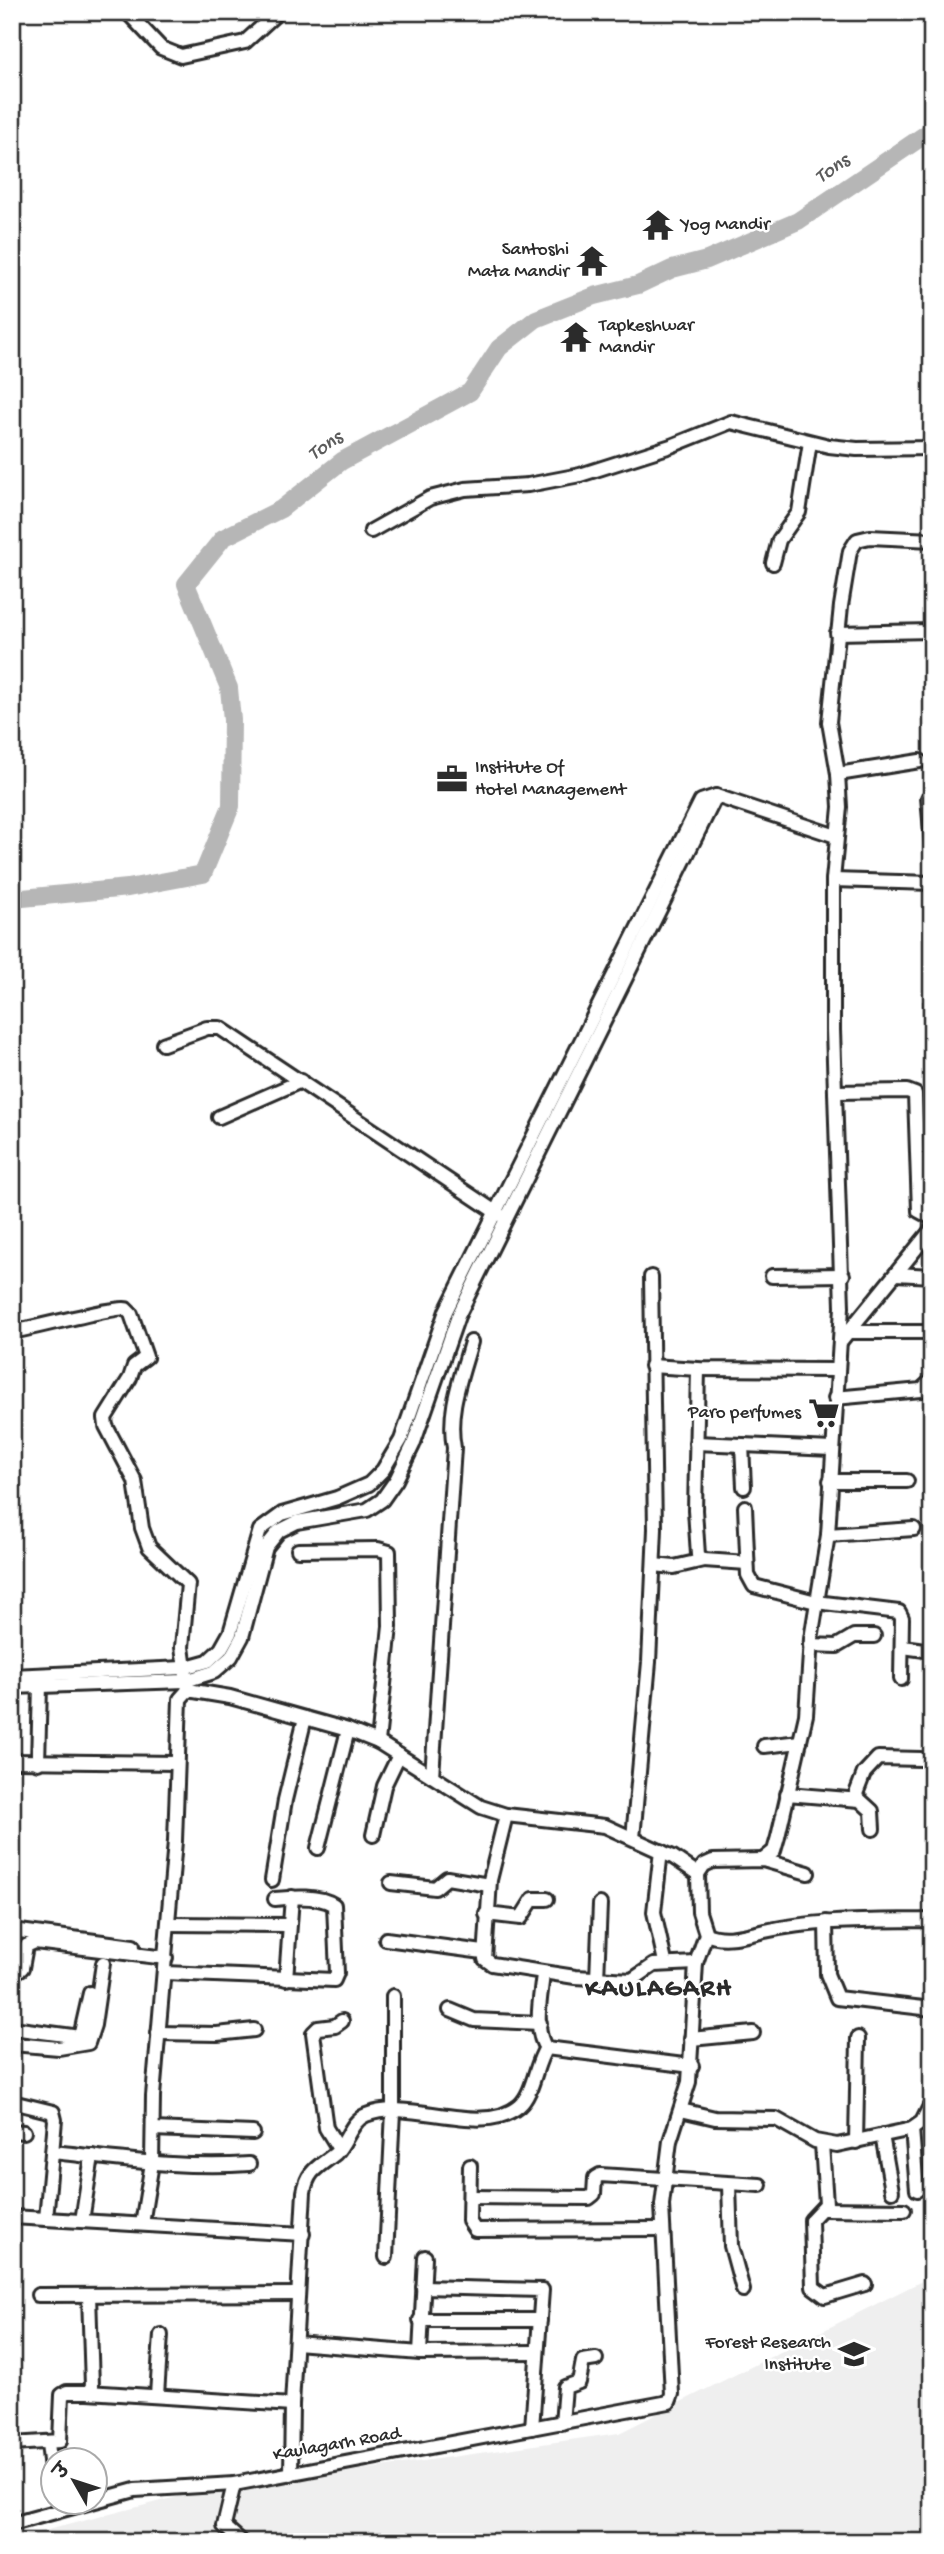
<svg xmlns="http://www.w3.org/2000/svg" width="944" height="2554" font-family="'Gochi Hand','Playpen Sans Deva',sans-serif">
  <rect width="100%" height="100%" fill="#fff"/>
  <filter id="ink" filterUnits="userSpaceOnUse"><feTurbulence type="fractalNoise" baseFrequency=".0143" numOctaves="2"/><feDisplacementMap in="SourceGraphic" scale="14" xChannelSelector="R" yChannelSelector="G"/><feConvolveMatrix kernelMatrix="1 2 1 2 8 2 1 2 1" color-interpolation-filters="sRGB"/></filter>
  <g filter="url(#ink)">
    <polygon fill="#efefef" points="932,2276 932,2542 12,2542 12,2539 185,2495 619,2433"/>
    <polygon fill="#e0e0e0" stroke="#868686" stroke-width="2" points="932,1001 932,1045 924,1045 923,1002"/>
    <g fill="none" stroke-linecap="round" stroke-linejoin="round">
      <polyline stroke="#b6b6b6" stroke-width="18" points="12,899 128,888 203,874 231,806 232,720 229,688 186,584 223,538 281,509 342,461 470,392 499,348 536,319 594,296 638,285 672,269 707,260 798,221 932,130"/>
      <defs>
        <g id="minor">
          <polyline points="127,12 161,48 181,56 245,42 278,12"/>
          <polyline points="371,531 430,498 465,489 528,485 580,475 671,446 731,422 829,446 857,449 932,448"/>
          <polyline points="773,563 779,540 799,512 810,442"/>
          <polyline points="837,633 931,631"/>
          <polyline points="838,774 920,761"/>
          <polyline points="928,798 932,842"/>
          <polyline points="833,880 932,883"/>
          <polyline points="163,1044 207,1028 220,1028 500,1215"/>
          <polyline points="835,1092 907,1091 915,1094 919,1211 932,1218"/>
          <polyline points="219,1117 301,1081"/>
          <polyline points="896,1274 932,1276"/>
          <polyline points="772,1276 843,1275"/>
          <path d="M12 1332C29 1329 118 1306 126 1309L131 1314 146 1357 134 1366 130 1378 105 1418 106 1426 135 1481 142 1528 149 1547 188 1584 182 1647 188 1690 230 1697 348 1730 378 1742 481 1807 506 1815 605 1826 673 1857 698 1874"/>
          <polyline points="851,1332 932,1332"/>
          <polyline points="840,1342 932,1229"/>
          <polyline points="651,1366 698,1369 836,1370"/>
          <polyline points="698,1369 695,1510 698,1555 704,1560 747,1563"/>
          <polyline points="835,1398 921,1390 932,1380"/>
          <polyline points="696,1443 832,1449"/>
          <polyline points="742,1445 744,1487"/>
          <polyline points="830,1481 907,1481"/>
          <polyline points="745,1507 748,1575 754,1586 816,1602 899,1612 902,1618 901,1679"/>
          <polyline points="828,1535 914,1529"/>
          <polyline points="298,1550 378,1549 389,1552 390,1626 378,1742"/>
          <polyline points="654,1565 674,1567 704,1560"/>
          <polyline points="810,1645 837,1646 854,1636 874,1636"/>
          <polyline points="903,1647 932,1651"/>
          <polyline points="12,1676 183,1668 208,1661 221,1649 230,1633 260,1530 282,1514 337,1498 369,1484 383,1470 401,1440 446,1311 701,801 716,796 836,836"/>
          <polyline points="12,1687 185,1681 214,1672 231,1657 242,1637 266,1547 279,1531 297,1522 367,1510 382,1500 396,1480 413,1445 458,1316 716,796"/>
          <polyline points="764,1746 800,1742"/>
          <polyline points="12,1761 177,1763"/>
          <polyline points="38,1763 40,1685"/>
          <path d="M432 1776 454 1448C447 1411 461 1378 471 1342"/>
          <polyline points="787,1794 860,1800 872,1811 873,1829"/>
          <polyline points="854,1799 864,1773 878,1758 921,1759"/>
          <polyline points="506,1815 490,1880 485,1959 492,1964 575,1977 632,1980 654,1965 696,1963"/>
          <polyline points="373,1835 384,1786 399,1755"/>
          <polyline points="633,1838 649,1662 655,1529 651,1277"/>
          <polyline points="318,1848 348,1730"/>
          <polyline points="661,1851 654,1912 665,1962"/>
          <polyline points="763,1860 774,1851 778,1837 806,1715 811,1639 828,1535 842,1307 833,1030 833,880 840,807 838,774 829,722 841,606 850,551 857,540 870,537 932,540"/>
          <polyline points="272,1880 285,1800 305,1718"/>
          <polyline points="391,1883 435,1888 447,1878 489,1885"/>
          <polyline points="486,1914 521,1918 533,1899 547,1899"/>
          <polyline points="826,1922 827,1974 837,1998 932,2009"/>
          <polyline points="168,1924 288,1925"/>
          <polyline points="12,1930 133,1946"/>
          <path d="M706 1934C724 1942 747 1935 765 1931 820 1919 876 1921 932 1920"/>
          <polyline points="386,1939 483,1952"/>
          <path d="M165 1973 334 1980 337 1973 334 1905C319 1895 293 1897 275 1899"/>
          <polyline points="12,1974 22,1968 26,1946 35,1942 166,1958"/>
          <path d="M543 1974C541 1995 533 2030 546 2048L692 2066"/>
          <polyline points="286,1979 292,1897"/>
          <polyline points="597,1979 600,1904"/>
          <polyline points="450,2010 474,2020 540,2023"/>
          <polyline points="12,2028 80,2037 90,1993"/>
          <polyline points="158,2033 217,2034 254,2030"/>
          <polyline points="691,2039 753,2033"/>
          <polyline points="12,2044 59,2048 88,2043 94,2025 103,1963"/>
          <polyline points="12,2102 53,2112 55,2120 46,2219"/>
          <polyline points="681,2110 715,2118 776,2119 815,2141 837,2145 912,2129 922,2122 932,2102"/>
          <polyline points="153,2129 253,2133"/>
          <polyline points="912,2129 917,2190"/>
          <polyline points="12,2131 24,2132"/>
          <polyline points="882,2135 892,2191"/>
          <polyline points="856,2142 858,2038"/>
          <polyline points="822,2144 826,2204 811,2220 813,2287 825,2296 865,2284"/>
          <polyline points="339,2149 326,2128 313,2033 318,2028 335,2026 342,2021"/>
          <path d="M54 2152C118 2159 184 2169 249 2164"/>
          <polyline points="470,2166 469,2221 475,2230 662,2229"/>
          <polyline points="729,2185 731,2246 743,2290"/>
          <polyline points="470,2197 589,2198 594,2194 595,2178 600,2175 760,2185"/>
          <polyline points="823,2209 904,2210"/>
          <polyline points="12,2217 303,2234"/>
          <polyline points="82,2221 92,2156"/>
          <polyline points="142,2224 152,2163 153,2096 175,1841 180,1699 188,1690"/>
          <polyline points="386,2257 393,2111 393,1996"/>
          <polyline points="423,2287 542,2290 532,2428"/>
          <polyline points="38,2295 298,2294"/>
          <polyline points="420,2320 540,2320"/>
          <polyline points="296,2343 420,2353 536,2352"/>
          <polyline points="420,2353 425,2257"/>
          <polyline points="88,2392 292,2405"/>
          <polyline points="157,2395 161,2335"/>
          <polyline points="562,2423 565,2387 579,2382 583,2361 596,2359"/>
          <polyline points="48,2443 52,2479"/>
          <polyline points="12,2444 60,2441 62,2395 67,2392 88,2392 92,2386 89,2295"/>
          <path d="M291 2474 292 2405 304 2192C308 2169 319 2167 336 2153 347 2142 351 2121 366 2115 410 2097 481 2138 519 2106 534 2093 535 2064 546 2048"/>
          <polyline points="234,2484 224,2526 242,2542"/>
          <polyline points="12,2524 135,2490 234,2484 669,2402 672,2394 662,2205 670,2141 689,2082 696,1963 706,1934 699,1912 698,1874 704,1865 713,1861 763,1860 808,1873"/>
        </g>
      </defs>
      <use href="#minor" stroke="#2b2b2b" stroke-width="18"/>
      <use href="#minor" stroke="#fff" stroke-width="12"/>
    </g>
  </g>
  <defs>
    <symbol id="temple-bare" viewBox="-9 -9 18 18"><path d="M0-6L5-2H3V0L6.5 2.5H4V6H1.5V3h-3V6H-4V2.5H-6.5L-3 0V-2H-5Z" fill="#2b2b2b" stroke="#fff" stroke-width="2.5" paint-order="stroke"/></symbol>
    <symbol id="office-bare" viewBox="-9 -9 18 18"><path d="M-6-3h4V-5.5h4V-3h4V5H-6ZM-1-4.5V-3h2v-1.5ZM-6 0V1H6V0Z" fill="#2b2b2b" stroke="#fff" stroke-width="2.5" paint-order="stroke"/></symbol>
    <symbol id="supermarket-bare" viewBox="-9 -9 18 18"><path d="M-6-5.5h2.5l.6 2H6L4.5 2H-2.5L-4.4-4H-6ZM-1.5 3.2a1.3 1.3 0 1 0 .1 0ZM3 3.2a1.3 1.3 0 1 0 .1 0Z" fill="#2b2b2b" stroke="#fff" stroke-width="2.5" paint-order="stroke"/></symbol>
    <symbol id="university-bare" viewBox="-9 -9 18 18"><path d="M0-5L7-2L0 1L-7-2ZM-4 1L0 2.5L4 1V4Q0 6-4 4Z" fill="#2b2b2b" stroke="#fff" stroke-width="2.5" paint-order="stroke"/></symbol>
  </defs>
  <g fill-rule="evenodd">
    <use href="#temple-bare" x="636" y="203" width="44" height="44"/>
    <use href="#temple-bare" x="570" y="239" width="44" height="44"/>
    <use href="#temple-bare" x="554" y="315" width="44" height="44"/>
    <use href="#office-bare" x="430" y="757" width="44" height="44"/>
    <use href="#supermarket-bare" x="802" y="1391" width="44" height="44"/>
    <use href="#university-bare" x="832" y="2332" width="44" height="44"/>
  </g>
  <g text-anchor="middle" dominant-baseline="central" stroke-width="5" stroke-linejoin="round" paint-order="stroke">
    <g font-size="19" fill="#2b2b2b" stroke="#fff" text-anchor="start">
      <text x="681" y="225">Yog Mandir</text>
      <text x="569" y="250" text-anchor="end">Santoshi<tspan x="569" dy="22">Mata Mandir</tspan></text>
      <text x="599" y="326">Tapkeshwar<tspan x="599" dy="22">Mandir</tspan></text>
      <text x="475" y="768">Institute Of<tspan x="475" dy="22">Hotel Management</tspan></text>
      <text x="801" y="1413" text-anchor="end">Paro perfumes</text>
      <text x="831" y="2343" text-anchor="end">Forest Research<tspan x="831" dy="22">Institute</tspan></text>
    </g>
    <g font-size="19" fill="#2b2b2b" stroke="#fff">
      <text transform="translate(337 2445) rotate(-10)">Kaulagarh Road</text>
    </g>
    <g font-size="21" font-style="italic" fill="#5c5c5c" stroke="#fff">
      <text transform="translate(833 170) rotate(-34)">Tons</text>
      <text transform="translate(326 447) rotate(-34)">Tons</text>
    </g>
    <g font-size="26" font-weight="bold" letter-spacing="2" fill="#2b2b2b" stroke="#fff">
      <text x="659" y="1990">KAULAGARH</text>
    </g>
  </g>
  <rect width="944" height="2554" fill="none" stroke="#fff" stroke-width="42"/>
  <rect x="21" y="21" width="902" height="2512" fill="none" stroke="#2b2b2b" stroke-width="2.5" filter="url(#ink)"/>
  <g transform="translate(74 2481) rotate(309)"><circle r="33" fill="#ffffff" stroke="#aaaaaa" stroke-width="2"/>
  <path d="M0-5L12 26L0 18L-12 26Z" fill="#2b2b2b"/>
  <text y="-10" font-size="19" font-weight="bold" text-anchor="middle" fill="#2b2b2b">उ</text>
  </g>
</svg>
